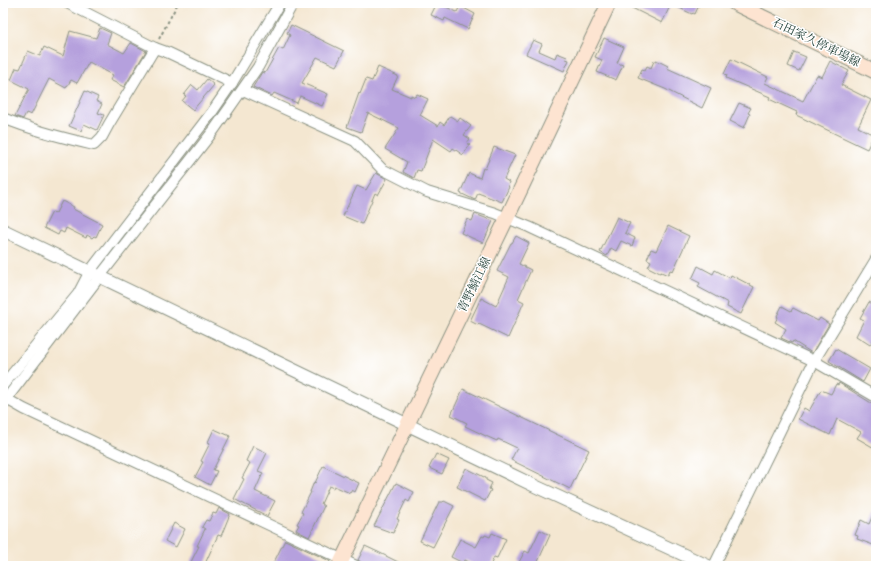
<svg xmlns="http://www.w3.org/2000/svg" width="879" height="569" font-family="Vollkorn,'Noto Serif JP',serif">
  <rect width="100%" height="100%" fill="#fff"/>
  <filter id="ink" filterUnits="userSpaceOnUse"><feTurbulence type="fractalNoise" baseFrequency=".025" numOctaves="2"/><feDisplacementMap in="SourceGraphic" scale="8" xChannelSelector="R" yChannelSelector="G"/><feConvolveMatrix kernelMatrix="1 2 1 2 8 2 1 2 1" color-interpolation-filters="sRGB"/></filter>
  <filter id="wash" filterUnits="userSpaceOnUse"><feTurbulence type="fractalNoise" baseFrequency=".012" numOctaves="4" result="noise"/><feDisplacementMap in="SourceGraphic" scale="16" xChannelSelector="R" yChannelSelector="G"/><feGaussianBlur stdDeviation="0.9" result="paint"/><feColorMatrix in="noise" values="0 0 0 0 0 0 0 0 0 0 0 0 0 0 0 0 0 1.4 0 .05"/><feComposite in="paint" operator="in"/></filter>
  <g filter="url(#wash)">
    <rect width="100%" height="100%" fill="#f4e7d1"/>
    <g id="blocks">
      <g fill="#b5a0dd">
        <polygon points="437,3 457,12 460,6 475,14 468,29 445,18 444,21 431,15"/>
        <polygon points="622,3 700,3 695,14 693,13 692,14 671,4 662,23"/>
        <polygon points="291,25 344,51 336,66 317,57 302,83 328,94 322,106 300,96 297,103 274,93 272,96 253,87 262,72 265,73 279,48 283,50 290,35 287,33"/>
        <polygon points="100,28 111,33 107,44 124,53 131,43 146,51 124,87 110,80 113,75 89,62 77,83 71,80 66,88 49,79 31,115 26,113 23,119 15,116 29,89 11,80 16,68 20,69 28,51 40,56 44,47 63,56 70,31 96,38"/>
        <polygon points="604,38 624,47 617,63 623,65 616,80 597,72 602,60 595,57"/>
        <polygon points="533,40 542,44 539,51 555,58 557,53 567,57 566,59 569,60 564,71 526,54"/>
        <polygon points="794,52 806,57 799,71 788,66"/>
        <polygon points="731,59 768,77 765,83 803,101 817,75 822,77 830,61 849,71 841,85 871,100 858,127 874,135 867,149 796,115 797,112 769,99 770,97 726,78 727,75 724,74"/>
        <polygon points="656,60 668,66 667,68 711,88 702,108 665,89 638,78 642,69 645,70 647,66 651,68 654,61 656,62"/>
        <polygon points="378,67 398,76 392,89 411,97 411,95 415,97 417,94 428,99 420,115 438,126 440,122 444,125 450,116 458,121 460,118 471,126 464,135 470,139 467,143 470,145 463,155 453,148 451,151 433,139 421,171 417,170 414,178 403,172 407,162 385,149 399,128 368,113 361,132 347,127 359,93 360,94 366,79 372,81"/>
        <polygon points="207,79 214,85 193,110 182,101 186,96 184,95 192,85 198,90"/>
        <polygon points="85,91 98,97 96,101 102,104 98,113 104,115 97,130 84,124 81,131 69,126"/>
        <polygon points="739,103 751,108 748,113 750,114 744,128 730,121"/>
        <polygon points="494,147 515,155 504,179 509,182 508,186 509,187 502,202 478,193 475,200 460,193 469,173 480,178 483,168 485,169"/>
        <polygon points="376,173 387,179 378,195 375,193 362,224 343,216 357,186 366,190"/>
        <polygon points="62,201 74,207 73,209 102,224 96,237 94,236 92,238 87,235 86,238 66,228 64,233 60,231 58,235 44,228 52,212 56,213"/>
        <polygon points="475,214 493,221 483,243 461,233 467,219 472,221"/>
        <polygon points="617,217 630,223 625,233 635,238 632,246 621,241 616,251 611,248 607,256 600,252"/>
        <polygon points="668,226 689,236 673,271 670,270 668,275 661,272 660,273 648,267 651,261 647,259 651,249 656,251"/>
        <polygon points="516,236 529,243 519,264 531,270 518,299 524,302 508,338 479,324 478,325 470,321 481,298 496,306 509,277 497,271 511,243 512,243"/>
        <polygon points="698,266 713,274 715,270 730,278 731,275 754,287 741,314 727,307 728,303 698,287 700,283 692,279"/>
        <polygon points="869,302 876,306 876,335 870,345 856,336 864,320 860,318"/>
        <polygon points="782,306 791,311 793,308 818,321 820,318 829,324 812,353 793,341 792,343 781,338 786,329 775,322 778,317 777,316"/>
        <polygon points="836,349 870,369 863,382 829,361"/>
        <polygon points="839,383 876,406 876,449 857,438 861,432 837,419 830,435 798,419 804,408 809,411 821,390 831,394 836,384 838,385"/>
        <polygon points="463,389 589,450 570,489 511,460 517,448 498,439 497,441 488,437 465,426 467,423 451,415"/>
        <polygon points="214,429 230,436 213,470 217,471 210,485 195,477 203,462 201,461 210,443 208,442"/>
        <polygon points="253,446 267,453 258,471 263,473 255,491 275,501 267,516 234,499 244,479 242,478 250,463 246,461"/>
        <polygon points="436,454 449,460 442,474 429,468"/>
        <polygon points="323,466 359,483 355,492 352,490 350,493 334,486 333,488 329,486 321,504 324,506 309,537 296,530 299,525 297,524 303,513 301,512 311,492 310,492 314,482 315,483"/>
        <polygon points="466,468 486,478 486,480 492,483 489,489 491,490 485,501 457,487"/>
        <polygon points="396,483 414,492 409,502 406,500 397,519 399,520 393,533 374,526"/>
        <polygon points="444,501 454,506 433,547 420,541 439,502 443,502"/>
        <polygon points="219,508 230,514 221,536 218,535 204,566 189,566 199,546 197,546 205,529 202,527 206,520 209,521 213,513 216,514"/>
        <polygon points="876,508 876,546 857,539 858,536 855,535 861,520 869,524"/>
        <polygon points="174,523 185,529 176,547 165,541"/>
        <polygon points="540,530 550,535 536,566 520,566 521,563 519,562 525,551 529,553"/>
        <polygon points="492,533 506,539 497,558 494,557 490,566 478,566 465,560 463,563 451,557 460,539 476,547 482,536 484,537 485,535 490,537"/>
        <polygon points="285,540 330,561 327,566 272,566"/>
        <polygon points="365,546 378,552 406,566 368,566 362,563 358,560"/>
      </g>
    </g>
  </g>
  <g filter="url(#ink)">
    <use href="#blocks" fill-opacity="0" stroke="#8a9282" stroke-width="1"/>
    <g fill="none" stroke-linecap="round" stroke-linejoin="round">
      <defs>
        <g id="minor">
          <polyline points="67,3 155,48 169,53 232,83"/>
          <polyline points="243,90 355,141 382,169 427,192 495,213 529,227 814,361 876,397"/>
          <path d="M3 118C32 130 63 138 94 145L102 137 109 124 155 48"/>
          <polyline points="3,385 78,294 90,271 212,112 232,83 280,3"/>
          <polyline points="3,397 24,409 356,566"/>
          <polyline points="7,398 100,276 214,130 258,67 293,3"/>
          <polyline points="714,566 814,361 876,259"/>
        </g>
        <polyline id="tertiary" points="3,230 537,487 708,566"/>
        <g id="secondary">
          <polyline points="734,3 876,72"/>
          <polyline points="339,566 507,218 609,3"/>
        </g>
      </defs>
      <use href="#minor" stroke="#8a9282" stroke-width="12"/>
      <use href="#tertiary" stroke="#8a9282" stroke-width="14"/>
      <use href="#secondary" stroke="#8a9282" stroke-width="16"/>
      <polyline stroke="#8a9282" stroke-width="2" stroke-dasharray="3 3" stroke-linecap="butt" points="159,39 178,3"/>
      <use href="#minor" stroke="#fff" stroke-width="10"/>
      <use href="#tertiary" stroke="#fff" stroke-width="12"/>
      <use href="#secondary" stroke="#fde4d1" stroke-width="14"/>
    </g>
  </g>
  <g text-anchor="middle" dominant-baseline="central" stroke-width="3" stroke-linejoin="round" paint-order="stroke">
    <g font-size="12" fill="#1f3d34" stroke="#fff">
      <text transform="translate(816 43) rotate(26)">石田家久停車場線</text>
      <text transform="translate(475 285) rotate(-64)">青野鯖江線</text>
    </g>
  </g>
  <rect width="879" height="569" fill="none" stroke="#fff" stroke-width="16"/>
</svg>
